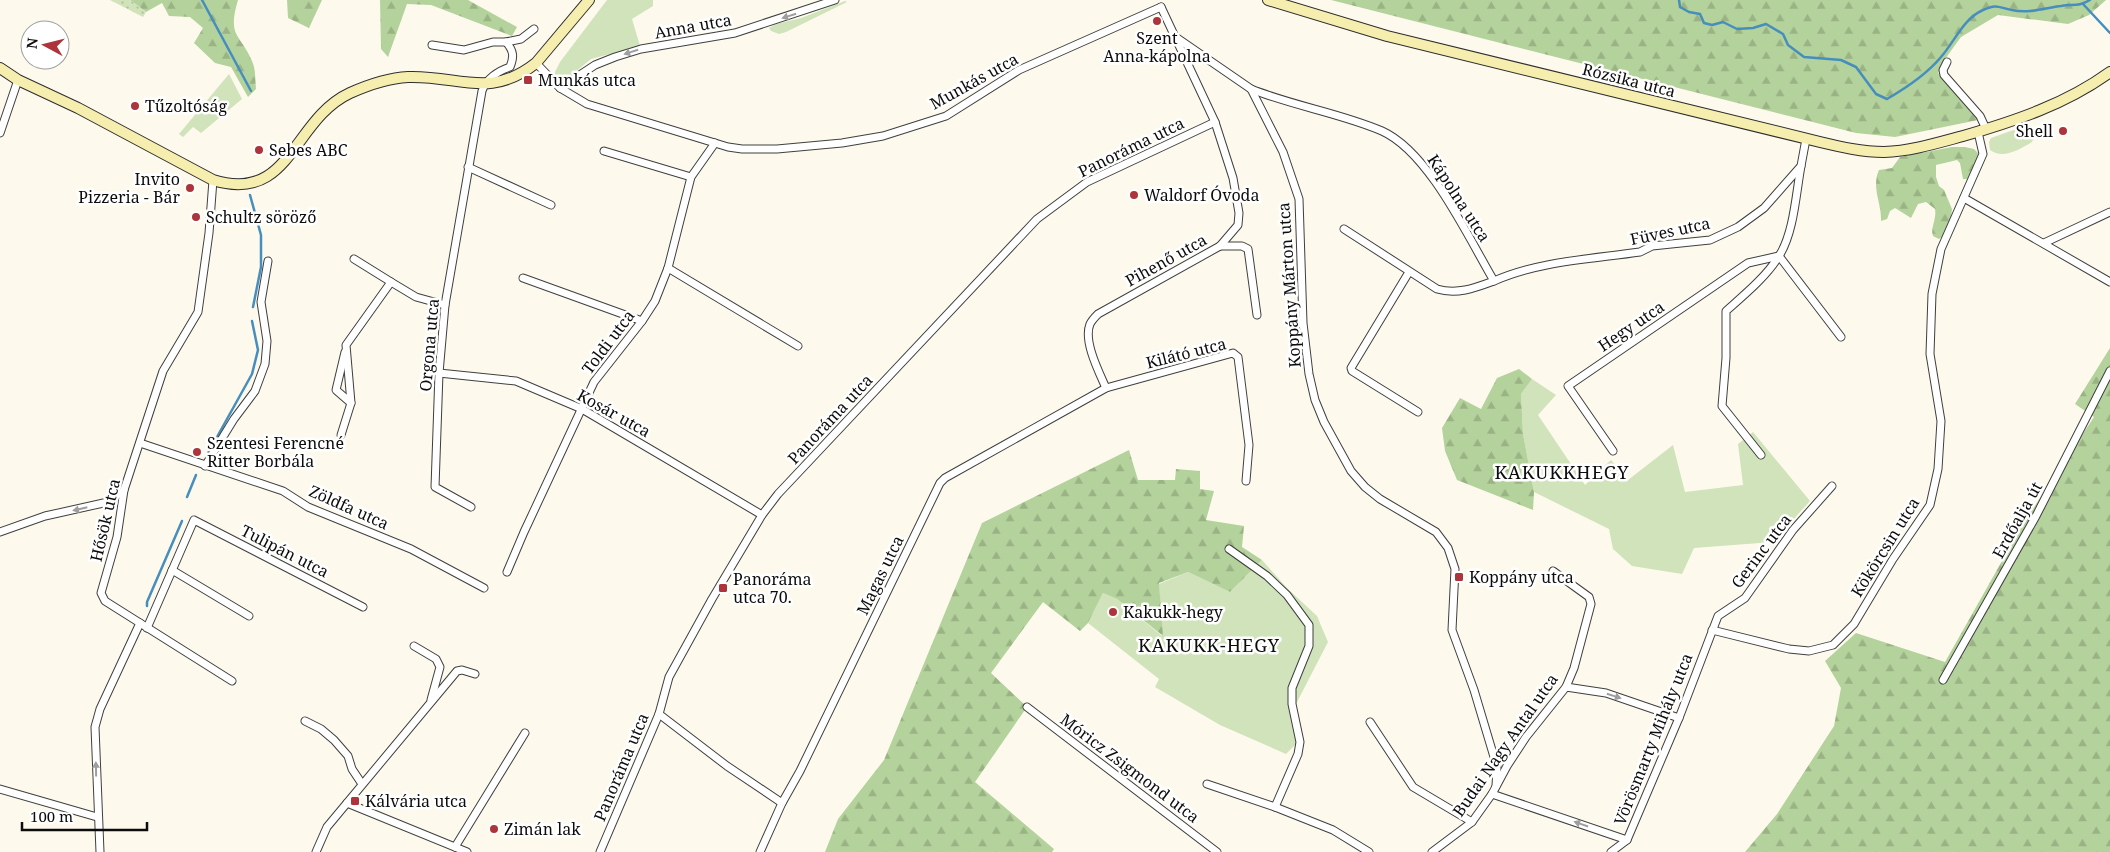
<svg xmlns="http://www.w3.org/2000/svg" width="2110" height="852" font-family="'Noto Serif',serif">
  <defs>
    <pattern id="forest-firs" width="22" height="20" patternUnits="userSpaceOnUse" patternTransform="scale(1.25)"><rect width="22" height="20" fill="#b4d29b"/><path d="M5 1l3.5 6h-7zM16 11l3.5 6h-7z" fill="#9ab384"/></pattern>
    <pattern id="garden-dots" width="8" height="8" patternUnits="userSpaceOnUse" patternTransform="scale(1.25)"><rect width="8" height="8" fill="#d0e3ba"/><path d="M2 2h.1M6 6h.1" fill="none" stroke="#b1c29f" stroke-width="1.8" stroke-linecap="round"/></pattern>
  </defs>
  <rect width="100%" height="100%" fill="#fdfaed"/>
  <g fill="#d0e3ba">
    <polygon points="607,0 653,0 653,6 632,19 640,46 591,59 568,78 558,77 554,74 560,62"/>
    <polygon points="845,1 847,2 786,32 779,34 771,31 769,28 776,24 801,18"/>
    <polygon points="229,74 242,99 201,133 193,127 183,137 179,134"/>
    <path d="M2022 127C2029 127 2033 128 2036 134L2032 142C2020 149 2003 160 1990 150L1989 142 1991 138Z"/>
    <polygon points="1532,379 1556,395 1538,415 1585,485 1611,460 1628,480 1673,445 1685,492 1743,485 1738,444 1753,432 1810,501 1773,542 1694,548 1682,574 1632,566 1613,549 1609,529 1534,492 1523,434 1521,394"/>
    <polygon points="1262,560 1287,588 1317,616 1328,642 1296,704 1303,737 1286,754 1220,725 1155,687 1159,679 1088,623 1103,593 1117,599 1162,636 1159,584 1188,572 1230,592"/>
  </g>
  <g fill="url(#forest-firs)">
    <path d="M130 0H238C227 37 240 33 252 61 256 69 255 80 256 89L248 97 231 67 215 63 194 43 203 28 190 17 169 16 162 3 146 12Z"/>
    <polygon points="287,0 322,0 309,28 288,18"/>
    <polygon points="380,0 468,0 517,27 512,36 431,5 407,4 388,57 381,49"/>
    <polygon points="1331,0 2106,0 2089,15 2068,24 1998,15 1961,37 1945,59 1938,73 1978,120 1895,137 1856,133"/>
    <path d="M1952 147H1965L1974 149 1978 153V159L1967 179H1963L1960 163 1957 160 1936 165V177L1939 186 1944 190 1952 209 1951 219 1942 237 1939 239 1933 236C1930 228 1937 219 1935 209L1926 202 1918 204 1911 218 1895 208 1890 211 1887 219 1881 221C1882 203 1871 188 1879 170L1892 168 1900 157Z"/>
    <polygon points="2110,348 2110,852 1745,852 1777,814 1834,726 1841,688 1825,661 1856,633 1945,662 2024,522 2094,417 2075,404"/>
    <polygon points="1519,369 1532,379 1521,394 1523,434 1534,492 1533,510 1457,480 1445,451 1442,428 1460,398 1481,409 1497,378"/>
    <polygon points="1129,450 1138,480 1175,480 1176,469 1200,471 1200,489 1214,491 1206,520 1244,526 1242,547 1262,560 1230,592 1188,572 1159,583 1163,636 1117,599 1103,593 1088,623 1080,631 1043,602 991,673 1027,707 975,782 1054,849 1052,852 825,852 838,819 884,760 982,523"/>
  </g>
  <polygon fill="url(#garden-dots)" points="110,0 130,0 146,12 143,17"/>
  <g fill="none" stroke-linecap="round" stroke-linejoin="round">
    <g stroke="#468ebe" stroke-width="2.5">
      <polyline points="202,0 251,91"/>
      <path d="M1679 0 1680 7 1689 12 1700 14 1704 23 1712 25 1723 22 1737 29 1753 28 1766 24 1783 34 1788 45 1804 57 1841 60 1856 67 1876 94 1887 99C1906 88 1927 74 1941 57 1955 41 1963 19 1983 10 1998 3 1999 8 2012 10 2029 14 2045 8 2061 6 2074 4 2078 7 2090 0"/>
      <polyline points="2083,4 2110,33"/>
      <polyline points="250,195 261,235 261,267 253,307"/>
      <polyline points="207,455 252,374 258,350 252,321"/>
      <polyline points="187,497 196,475"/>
      <polyline points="147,606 147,602 182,521"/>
    </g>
    <defs>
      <g id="minor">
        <polyline points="1174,36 1251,89 1283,152 1299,199 1303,323 1309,374 1315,400 1324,422 1351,471 1365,487 1380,499 1436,532 1448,548 1455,569 1452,630 1474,690 1497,767 1496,786"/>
        <polyline points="506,42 521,39 534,29"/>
        <path d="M432 45 464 50 493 42H506C514 51 514 57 510 67 498 71 486 79 482 91L445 305 439 373 435 487 471 507"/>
        <polyline points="1947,62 1943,70 1944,75 1980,116 1986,129"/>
        <polyline points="536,63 560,88 587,104 728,147 742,149 777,149 842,143 883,136 946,116 1019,70 1161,7"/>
        <polyline points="560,88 595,65 615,57 641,49 735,33 835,0"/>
        <path d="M1251 89C1293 106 1340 113 1382 131 1429 152 1468 237 1494 281 1475 288 1457 295 1437 289L1344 229"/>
        <polyline points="0,133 18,80"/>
        <polyline points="604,151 691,177"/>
        <polyline points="468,167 551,205"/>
        <polyline points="213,180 209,233 198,312 163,371 124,490 117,537 101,593 105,601 232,681"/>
        <polyline points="1964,198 2110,282"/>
        <polyline points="2044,243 2110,212"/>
        <polyline points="1220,246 1242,246 1248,249 1257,315"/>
        <polyline points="354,259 391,282"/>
        <polyline points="668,268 798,346"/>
        <polyline points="1409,272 1351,368 1352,371 1418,412"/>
        <polyline points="523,278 642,321"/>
        <path d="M1494 281C1539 261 1592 259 1640 252L1652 246 1710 240 1738 227 1764 208 1801 166 1806 139"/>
        <polyline points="345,352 336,390 351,403"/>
        <polyline points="439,373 516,381 582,409 762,515"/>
        <path d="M1106 388C1099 372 1083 341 1090 324 1092 320 1095 317 1098 314L1220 246 1238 225 1239 213 1233 178 1215 122 1161 7"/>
        <polyline points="341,435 351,403 346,345 391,282 416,297 445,305"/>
        <polyline points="140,443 283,491 308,507 411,549 484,588"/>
        <polyline points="1613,451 1568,386 1748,263 1779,256 1841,337"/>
        <path d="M1761 455 1722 406 1726 358V311C1744 295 1766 277 1779 256 1794 233 1796 193 1801 166"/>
        <polyline points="205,466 234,419 255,391 265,364 267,341 261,302 268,261"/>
        <polyline points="0,532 45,516 108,502 124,490"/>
        <polyline points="1229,549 1267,576 1287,595 1309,625 1309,646 1292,688 1292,704 1300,742 1298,754 1275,807"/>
        <polyline points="172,570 249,616"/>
        <polyline points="507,572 524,532 594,382 642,321 655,301 668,268 691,177 715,143"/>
        <polyline points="147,628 194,520 363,607"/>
        <polyline points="1712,630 1789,649 1809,651 1833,645 1854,624 1893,559 1930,505 1938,469 1941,421 1930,354 1932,294 1941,249 1983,154 1978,132"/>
        <polyline points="414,646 436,659 440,667 431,700"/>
        <polyline points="1943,680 2036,516 2110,371"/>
        <polyline points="1566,687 1606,693 1679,718"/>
        <polyline points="1027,707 1217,852"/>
        <polyline points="659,714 727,766 782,803"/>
        <polyline points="305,721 321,729 334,740 348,756 352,769 362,784"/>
        <polyline points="1370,722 1413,787 1472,822"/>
        <polyline points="1207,784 1275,807 1333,830 1369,852"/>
        <polyline points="0,789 97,817"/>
        <polyline points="1492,794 1627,840"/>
        <polyline points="347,803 467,852"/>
        <polyline points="455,847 525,733"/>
        <polyline points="100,852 95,727 100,709 140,623"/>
        <polyline points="316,852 327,827 457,671 462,670 475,674"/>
        <polyline points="600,852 659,714 669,677 712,599 762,515 778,494 1037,219 1087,182 1215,122"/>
        <polyline points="760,852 782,803 800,771 940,483 945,478 1106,388 1233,353 1238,357 1249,445 1246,481"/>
        <polyline points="1432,852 1472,822 1492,794 1507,766 1526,737 1566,687 1574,668 1591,604 1589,597 1553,571"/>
        <polyline points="1611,852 1627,840 1679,718 1718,616 1745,598 1793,530 1832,486"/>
      </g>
      <g id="secondary">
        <path d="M1268 0 1387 36 1820 142C1841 147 1862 152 1884 152 1911 151 1937 143 1963 136 2015 121 2066 104 2110 72"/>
        <path d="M0 68 18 80 78 108 213 180C291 204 292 120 350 93 368 85 388 78 408 77 459 75 489 100 536 63L589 0"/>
      </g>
    </defs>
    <use href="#minor" stroke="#3f3f3f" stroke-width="9"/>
    <use href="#secondary" stroke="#2e2e2e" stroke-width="12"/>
    <use href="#minor" stroke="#fff" stroke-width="7"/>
    <use href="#secondary" stroke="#f6eeaf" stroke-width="10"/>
  </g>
  <defs><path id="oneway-solid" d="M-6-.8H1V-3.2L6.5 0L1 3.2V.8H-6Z" transform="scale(1.25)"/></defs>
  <g fill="#9e9e9e">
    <use href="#oneway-solid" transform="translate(789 16) rotate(162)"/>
    <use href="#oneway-solid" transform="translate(631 52) rotate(162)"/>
    <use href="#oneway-solid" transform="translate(80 509) rotate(167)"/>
    <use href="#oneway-solid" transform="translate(1614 696) rotate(17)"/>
    <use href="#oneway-solid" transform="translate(96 769) rotate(-91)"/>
    <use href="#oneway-solid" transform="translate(1581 824) rotate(-161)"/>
  </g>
  <g fill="#ac343a" stroke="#fff" stroke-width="2">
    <circle cx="1157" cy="21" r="5"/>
    <rect x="523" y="75" width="10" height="10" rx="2.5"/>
    <circle cx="135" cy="106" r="5"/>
    <circle cx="2063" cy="131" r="5"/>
    <circle cx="259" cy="150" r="5"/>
    <circle cx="190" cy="188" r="5"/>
    <circle cx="1134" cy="195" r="5"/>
    <circle cx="196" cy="217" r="5"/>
    <circle cx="197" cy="452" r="5"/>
    <rect x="1454" y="572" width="10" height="10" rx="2.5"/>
    <rect x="718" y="583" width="10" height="10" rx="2.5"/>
    <circle cx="1113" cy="612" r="5"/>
    <rect x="350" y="796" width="10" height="10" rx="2.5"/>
    <circle cx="494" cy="829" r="5"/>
  </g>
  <g text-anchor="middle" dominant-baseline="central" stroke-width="5" stroke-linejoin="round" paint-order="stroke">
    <g font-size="16" fill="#0c0c0c" stroke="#fff">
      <text transform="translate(693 26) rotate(-10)">Anna utca</text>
      <text transform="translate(1629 80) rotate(14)">Rózsika utca</text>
      <text transform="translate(974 81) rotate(-29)">Munkás utca</text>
      <text transform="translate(1131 147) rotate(-26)">Panoráma utca</text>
      <text transform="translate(1459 198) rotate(57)">Kápolna utca</text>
      <text transform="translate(1670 231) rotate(-12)">Füves utca</text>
      <text transform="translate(1166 260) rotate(-29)">Pihenő utca</text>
      <text transform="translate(1289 285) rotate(-94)">Koppány Márton utca</text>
      <text transform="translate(1631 326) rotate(-34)">Hegy utca</text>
      <text transform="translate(608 342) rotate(-53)">Toldi utca</text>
      <text transform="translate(429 345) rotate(-85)">Orgona utca</text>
      <text transform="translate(1186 353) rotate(-14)">Kilátó utca</text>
      <text transform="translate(614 413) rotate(29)">Kosár utca</text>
      <text transform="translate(830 419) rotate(-47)">Panoráma utca</text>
      <text transform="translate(349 507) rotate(24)">Zöldfa utca</text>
      <text transform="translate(105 520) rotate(-77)">Hősök utca</text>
      <text transform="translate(2017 520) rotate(-61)">Erdőalja út</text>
      <text transform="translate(1885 547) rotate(-58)">Kökörcsin utca</text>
      <text transform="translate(285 551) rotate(27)">Tulipán utca</text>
      <text transform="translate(1761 551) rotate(-53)">Gerinc utca</text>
      <text transform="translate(880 575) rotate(-64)">Magas utca</text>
      <text transform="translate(1653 739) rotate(-68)">Vörösmarty Mihály utca</text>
      <text transform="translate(1505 745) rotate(-55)">Budai Nagy Antal utca</text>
      <text transform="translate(621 767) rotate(-67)">Panoráma utca</text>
      <text transform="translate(1130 768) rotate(37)">Móricz Zsigmond utca</text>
    </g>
    <g font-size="16" fill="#0c0c0c" stroke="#fff" text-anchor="start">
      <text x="1157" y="38" text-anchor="middle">Szent<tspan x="1157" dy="18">Anna-kápolna</tspan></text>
      <text x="538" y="80">Munkás utca</text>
      <text x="145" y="106">Tűzoltóság</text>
      <text x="2053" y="131" text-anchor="end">Shell</text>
      <text x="269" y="150">Sebes ABC</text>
      <text x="180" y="179" text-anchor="end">Invito<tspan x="180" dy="18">Pizzeria - Bár</tspan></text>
      <text x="1144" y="195">Waldorf Óvoda</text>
      <text x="206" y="217">Schultz söröző</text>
      <text x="207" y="443">Szentesi Ferencné<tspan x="207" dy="18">Ritter Borbála</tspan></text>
      <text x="1469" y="577">Koppány utca</text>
      <text x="733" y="579">Panoráma<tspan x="733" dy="18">utca 70.</tspan></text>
      <text x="1123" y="612">Kakukk-hegy</text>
      <text x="365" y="801">Kálvária utca</text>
      <text x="504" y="829">Zimán lak</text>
    </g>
    <g font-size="18" letter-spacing="1" fill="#0c0c0c" stroke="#fff">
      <text x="1562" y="472">KAKUKKHEGY</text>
      <text x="1209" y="645">KAKUKK-HEGY</text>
    </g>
  </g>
  <g transform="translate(45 45) rotate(277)"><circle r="24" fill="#ffffff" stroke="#9e9e9e"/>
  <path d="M0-4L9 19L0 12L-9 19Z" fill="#ac343a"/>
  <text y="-8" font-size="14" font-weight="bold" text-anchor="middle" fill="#0c0c0c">N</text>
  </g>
  <path d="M22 822v8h125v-8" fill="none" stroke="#0c0c0c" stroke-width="2.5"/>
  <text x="30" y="822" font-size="15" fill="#0c0c0c" stroke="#ffffff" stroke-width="4" paint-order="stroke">100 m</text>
</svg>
